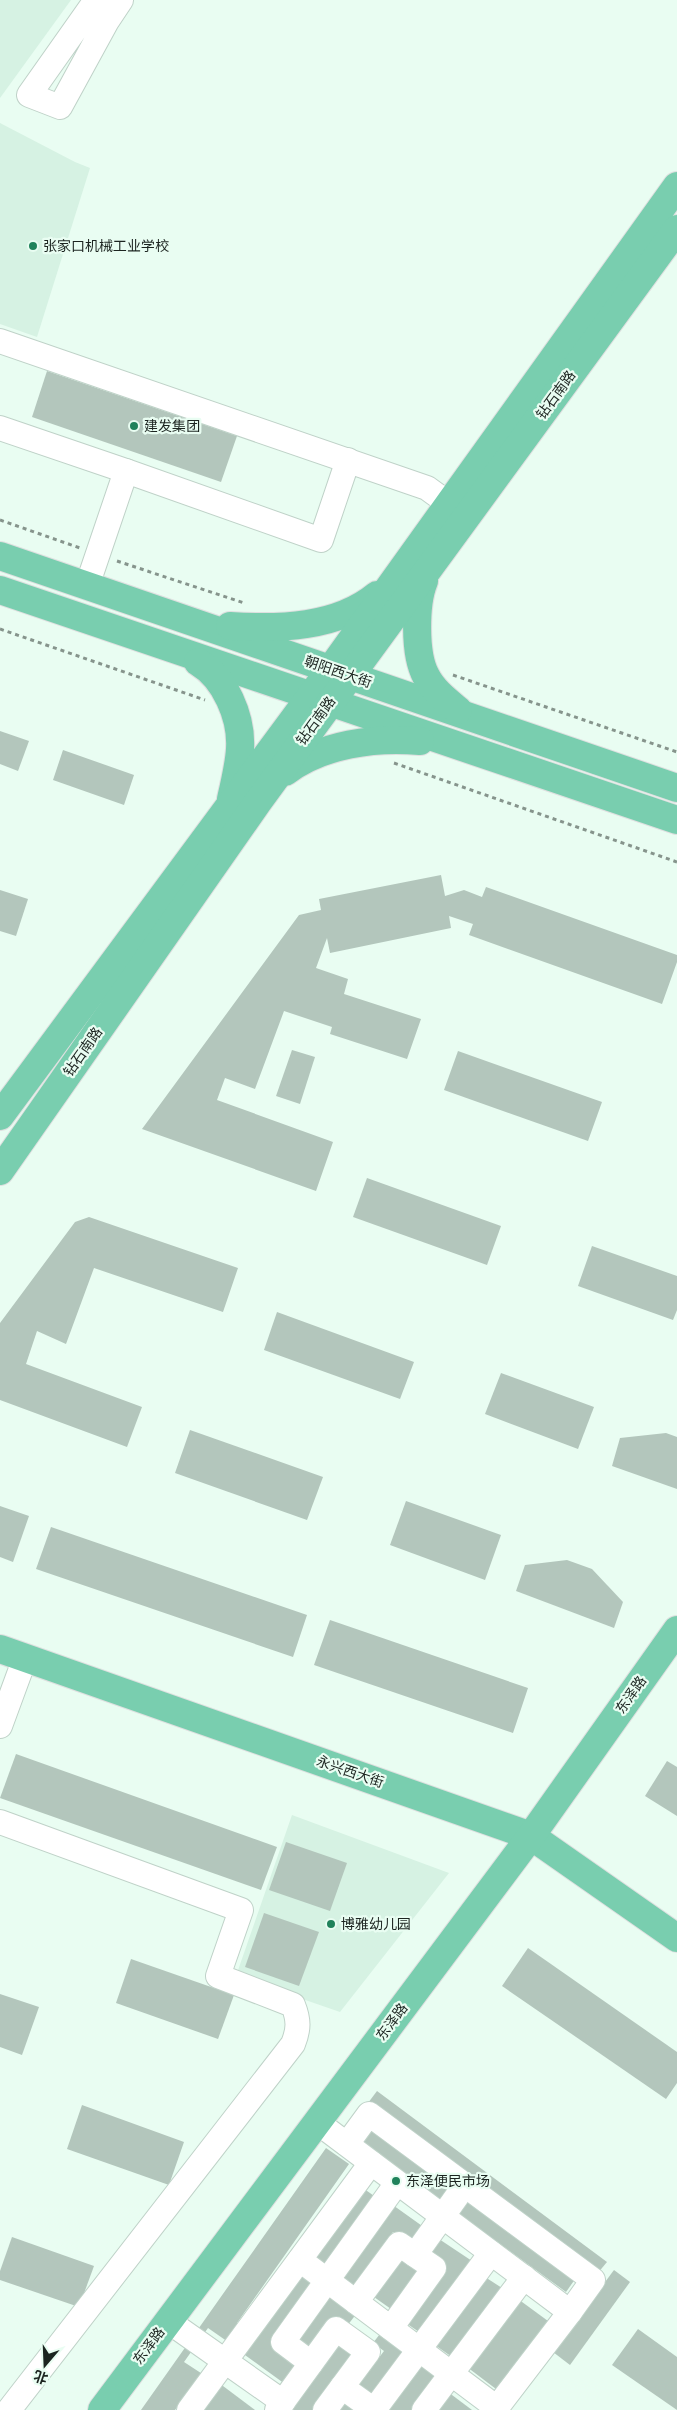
<svg xmlns="http://www.w3.org/2000/svg" width="677" height="2410" font-family="Signika,'Noto Sans SC',sans-serif">
  <rect width="100%" height="100%" fill="#e9fdf2"/>
  <g fill="#d6f2e3">
    <polygon points="0,0 71,0 0,98"/>
    <polygon points="0,123 75,162 90,168 37,337 0,324"/>
    <polygon points="292,1815 449,1873 340,2012 236,1976"/>
  </g>
  <g fill="#b3c6bc">
    <polygon points="47,371 237,436 221,482 32,417"/>
    <polygon points="0,731 29,741 18,771 0,764"/>
    <polygon points="63,750 134,775 124,805 53,780"/>
    <polygon points="441,875 445,896 464,890 482,897 486,887 677,955 677,962 662,1004 469,935 473,924 449,916 451,928 330,953 327,938 316,968 348,979 344,994 421,1019 407,1059 330,1034 332,1027 284,1011 255,1089 225,1078 217,1100 333,1142 316,1191 142,1129 299,915 321,910 319,899"/>
    <polygon points="0,890 28,899 16,936 0,931"/>
    <polygon points="292,1050 315,1057 300,1104 276,1096"/>
    <polygon points="458,1051 602,1102 588,1141 444,1090"/>
    <polygon points="367,1178 501,1226 487,1265 353,1217"/>
    <polygon points="89,1217 238,1268 223,1312 94,1268 66,1344 37,1331 26,1364 142,1407 127,1447 0,1400 0,1323 75,1222"/>
    <polygon points="592,1246 677,1276 677,1310 673,1320 578,1286"/>
    <polygon points="277,1312 414,1362 400,1399 264,1350"/>
    <polygon points="501,1373 594,1407 578,1449 485,1414"/>
    <polygon points="190,1430 323,1477 307,1520 175,1473"/>
    <polygon points="666,1433 677,1437 677,1489 612,1466 620,1438"/>
    <polygon points="406,1501 501,1535 485,1580 390,1545"/>
    <polygon points="0,1506 29,1516 13,1562 0,1557"/>
    <polygon points="51,1527 307,1615 293,1657 36,1569"/>
    <polygon points="567,1560 592,1569 623,1602 614,1628 516,1591 525,1565"/>
    <polygon points="330,1620 528,1688 513,1733 314,1665"/>
    <polygon points="16,1754 277,1847 261,1890 0,1798"/>
    <polygon points="667,1761 677,1767 677,1816 645,1796"/>
    <polygon points="286,1842 347,1863 330,1911 269,1890"/>
    <polygon points="264,1913 319,1932 299,1986 245,1967"/>
    <polygon points="528,1948 677,2052 677,2083 666,2099 502,1986"/>
    <polygon points="131,1959 234,1995 218,2039 116,2003"/>
    <polygon points="0,1994 39,2007 22,2055 0,2047"/>
    <polygon points="377,2091 607,2262 597,2274 368,2103"/>
    <polygon points="82,2105 184,2142 169,2185 67,2149"/>
    <polygon points="370,2125 454,2185 442,2201 358,2141"/>
    <polygon points="326,2148 349,2164 237,2323 243,2327 231,2344 208,2328 184,2362 207,2377 190,2389 175,2410 141,2410"/>
    <polygon points="360,2186 377,2198 327,2267 311,2255"/>
    <polygon points="471,2198 578,2275 566,2292 459,2214"/>
    <polygon points="390,2203 425,2228 413,2246 393,2232 355,2287 339,2276"/>
    <polygon points="12,2237 94,2266 79,2307 0,2280 0,2271"/>
    <polygon points="436,2237 472,2261 422,2334 406,2323 424,2254"/>
    <polygon points="406,2254 422,2266 391,2309 374,2297"/>
    <polygon points="614,2270 630,2282 570,2365 553,2352"/>
    <polygon points="296,2271 315,2285 272,2344 300,2365 285,2384 238,2350"/>
    <polygon points="485,2277 502,2288 452,2357 435,2345"/>
    <polygon points="329,2292 357,2313 347,2326 310,2354 293,2341"/>
    <polygon points="518,2299 548,2321 496,2389 467,2367"/>
    <polygon points="638,2329 677,2357 677,2410 612,2365"/>
    <polygon points="383,2330 411,2351 375,2399 357,2387 384,2351 373,2343"/>
    <polygon points="339,2339 358,2352 316,2410 287,2410"/>
    <polygon points="418,2362 437,2377 413,2410 383,2410"/>
    <polygon points="215,2380 255,2410 192,2410"/>
    <polygon points="448,2392 472,2410 434,2410"/>
    <polygon points="347,2401 359,2410 340,2410"/>
  </g>
  <g fill="none" stroke-linecap="round" stroke-linejoin="round">
    <defs>
      <g id="minor">
        <polyline points="96,0 29,95 60,107 107,21 121,0"/>
        <polyline points="0,341 427,488 449,504"/>
        <polyline points="0,428 126,471 87,586"/>
        <polyline points="126,471 321,540 348,460"/>
        <polyline points="0,1726 25,1658"/>
        <path d="M0 1822 241 1910 218 1976 293 2005C299 2020 299 2029 293 2044L9 2410"/>
        <polyline points="317,2122 570,2312 495,2410"/>
        <polyline points="347,2144 369,2114 593,2280 570,2312"/>
        <polyline points="415,2255 465,2185"/>
        <polyline points="300,2260 497,2408"/>
        <polyline points="356,2302 399,2244 434,2268 391,2328"/>
        <polyline points="168,2321 283,2402"/>
        <polyline points="311,2363 283,2342 397,2183"/>
        <polyline points="342,2387 374,2410 491,2253"/>
        <polyline points="189,2410 371,2163"/>
        <polyline points="277,2410 336,2329 368,2352 325,2410"/>
        <polyline points="424,2410 524,2277"/>
      </g>
      <g id="major">
        <polyline points="0,556 677,788"/>
        <path d="M424 581C415 603 414 654 426 676 433 690 446 700 458 710"/>
        <polyline points="0,590 677,820"/>
        <path d="M230 626C279 629 337 628 377 595"/>
        <path d="M198 662C225 678 242 717 240 749 239 765 235 782 231 799"/>
        <path d="M285 772C322 744 375 737 420 741"/>
        <polyline points="0,1116 330,670 677,186"/>
        <polyline points="0,1171 258,802 677,229"/>
        <polyline points="0,1649 531,1836 677,1938"/>
        <polyline points="102,2410 531,1836 677,1630"/>
      </g>
    </defs>
    <use href="#minor" stroke="#bfd2c8" stroke-width="26"/>
    <use href="#major" stroke="#dfe0e0" stroke-width="30"/>
    <g stroke="#86948c" stroke-width="3" stroke-dasharray="4 4" stroke-linecap="butt">
      <polyline points="0,520 80,548"/>
      <polyline points="117,561 244,603"/>
      <polyline points="0,629 205,700"/>
      <polyline points="453,675 677,752"/>
      <polyline points="394,763 677,862"/>
    </g>
    <use href="#minor" stroke="#fff" stroke-width="24"/>
    <use href="#major" stroke="#79ceaf" stroke-width="28"/>
  </g>
  <g fill="#20825b" stroke="#e9fdf2" stroke-width="2">
    <circle cx="33" cy="246" r="5"/>
    <circle cx="134" cy="426" r="5"/>
    <circle cx="331" cy="1924" r="5"/>
    <circle cx="396" cy="2181" r="5"/>
  </g>
  <g text-anchor="middle" dominant-baseline="central" stroke-width="4.5" stroke-linejoin="round" paint-order="stroke">
    <g font-size="14" fill="#1c2420" stroke="#e9fdf2" text-anchor="start">
      <text x="43" y="246">张家口机械工业学校</text>
      <text x="144" y="426">建发集团</text>
      <text x="341" y="1924">博雅幼儿园</text>
      <text x="406" y="2181">东泽便民市场</text>
    </g>
    <g font-size="14" fill="#1c2420" stroke="#e9fdf2">
      <text transform="translate(556 395) rotate(-54)">钻石南路</text>
      <text transform="translate(338 672) rotate(19)">朝阳西大街</text>
      <text transform="translate(316 721) rotate(-54)">钻石南路</text>
      <text transform="translate(83 1052) rotate(-55)">钻石南路</text>
      <text transform="translate(631 1695) rotate(-55)">东泽路</text>
      <text transform="translate(350 1772) rotate(19)">永兴西大街</text>
      <text transform="translate(392 2022) rotate(-53)">东泽路</text>
      <text transform="translate(149 2346) rotate(-53)">东泽路</text>
    </g>
  </g>
  <g transform="translate(45 2365) rotate(199)" stroke="#e9fdf2" stroke-width="4" paint-order="stroke">
  <path d="M0-4L9 19L0 12L-9 19Z" fill="#1c2420"/>
  <text y="-8" font-size="14" font-weight="bold" text-anchor="middle" fill="#1c2420">北</text>
  </g>
</svg>
